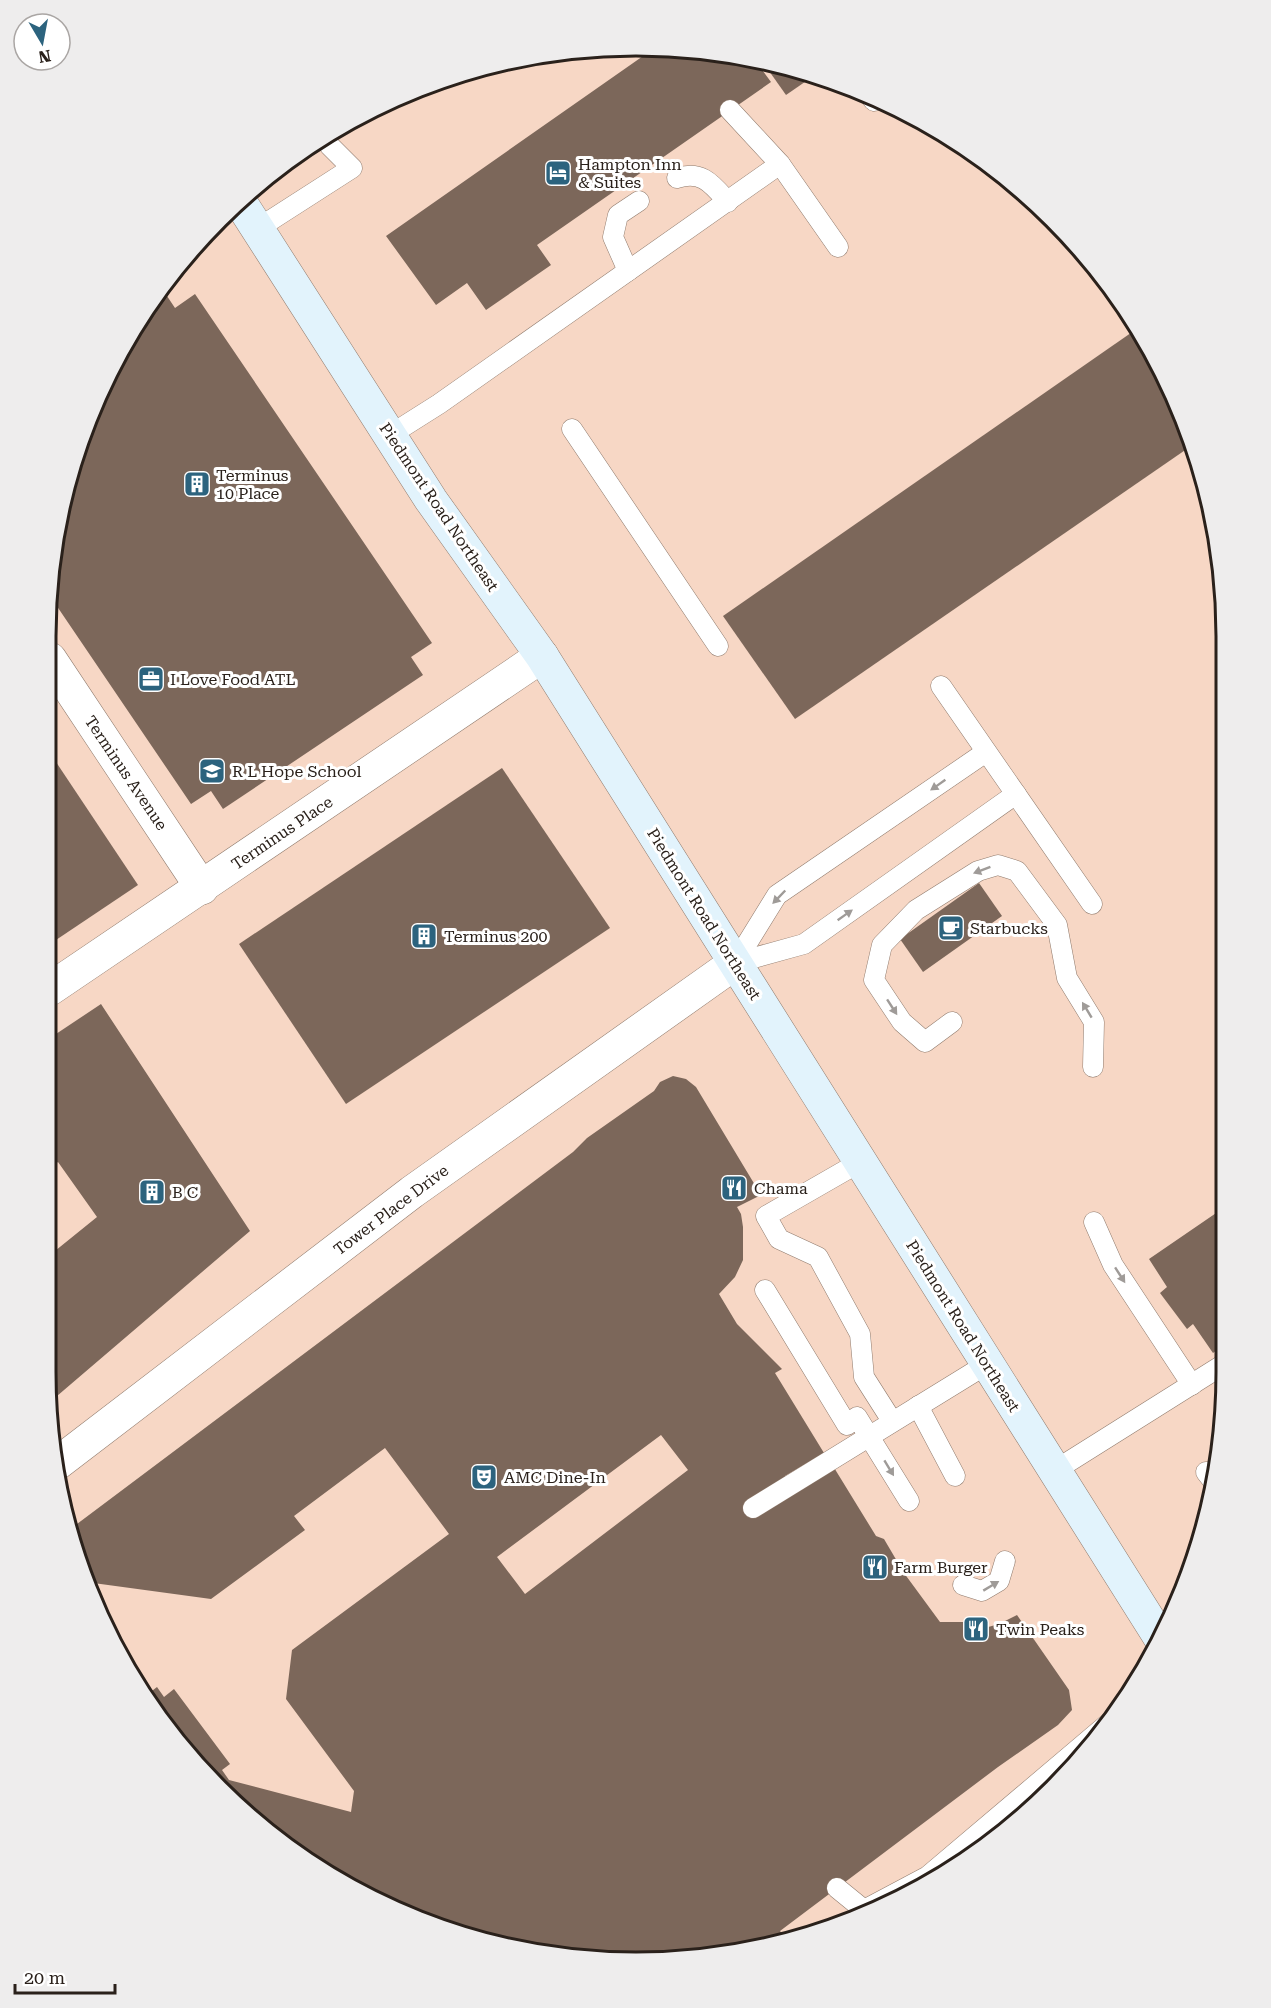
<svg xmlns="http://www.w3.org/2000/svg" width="1271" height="2008" font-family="'Roboto Serif',serif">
  <rect width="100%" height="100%" fill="#fce4d5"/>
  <polygon fill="#f7d7c5" points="674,46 789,65 897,106 995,167 1080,246 1147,341 1195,446 1225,597 1221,1449 1181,1599 1104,1732 1025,1816 963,1864 896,1902 789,1943 635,1963 521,1952 374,1902 276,1841 218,1790 145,1701 76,1562 50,1450 50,559 90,409 167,276 246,191 341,124 446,76 559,50"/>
  <g fill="#7c675a" fill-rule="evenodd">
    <polygon points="674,46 755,60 771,82 537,245 551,265 486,310 467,283 436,305 386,236 656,47"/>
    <polygon points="762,61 789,65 815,75 786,95"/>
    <polygon points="161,287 175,308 195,294 432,643 411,657 423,675 223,809 211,791 191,804 50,596 50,559 90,409"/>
    <polygon points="1138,328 1147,341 1194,444 795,719 723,616"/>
    <polygon points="50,753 138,885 50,944"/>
    <polygon points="502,768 610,928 346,1104 239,944"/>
    <polygon points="979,883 1002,916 923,972 900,939"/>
    <polygon points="101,1004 250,1231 50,1402 50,1255 97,1217 58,1162 50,1167 50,1038"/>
    <path d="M673 1076 686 1079 696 1087 761 1195 737 1207 741 1214 743 1227V1260L735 1277 719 1294 737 1324 782 1369 775 1373 824 1453 785 1476 795 1491 833 1466 876 1536 884 1539 904 1573 940 1622H973L981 1629 999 1624 1017 1615 1069 1690 1072 1710 1058 1725 998 1767 780 1931 788 1943 635 1963 521 1952 445 1932 374 1902 334 1877 318 1856 276 1841 218 1790 145 1701 138 1688 142 1686 148 1694 157 1687 164 1697 174 1689 230 1764 222 1770 229 1780 351 1812 354 1791 286 1699 292 1650 449 1534 385 1448 294 1516 305 1530 211 1599 86 1582 76 1562 69 1530 573 1152 587 1138 654 1091 660 1082ZM661 1435 688 1470 525 1594 497 1557Z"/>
    <polygon points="1222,1209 1221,1347 1213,1353 1193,1324 1187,1329 1160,1293 1167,1287 1149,1259"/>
  </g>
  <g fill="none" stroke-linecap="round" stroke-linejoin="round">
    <defs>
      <g id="lane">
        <polyline points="870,96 874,101"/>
        <polyline points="730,110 780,164 838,247"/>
        <path d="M677 178C702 170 712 184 728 202"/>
        <polyline points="257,229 352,168 330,146 324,136"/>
        <polyline points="628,271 613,237 618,215 639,201"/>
        <polyline points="572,429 718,646"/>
        <polyline points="390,435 439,404 780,164"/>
        <polyline points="941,686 1092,904"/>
        <polyline points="735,963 777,895 986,752"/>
        <polyline points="735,963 804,944 1016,794"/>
        <polyline points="952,1022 925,1042 902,1022 874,980 882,945 916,910 978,871 998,865 1017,871 1057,925 1067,978 1094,1022 1093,1067"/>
        <polyline points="860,1162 766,1216 779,1239 818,1257 860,1334 864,1377 892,1421"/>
        <polyline points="1094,1222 1113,1265 1192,1385"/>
        <polyline points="765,1290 847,1425 857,1417 909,1501"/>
        <polyline points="918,1406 955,1476"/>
        <polyline points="1054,1471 1221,1366"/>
        <polyline points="1206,1472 1213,1481"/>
        <polyline points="753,1508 987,1364"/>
        <polyline points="963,1585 982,1591 999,1581 1005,1561"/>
        <polyline points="837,1888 864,1910 928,1876 1110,1722"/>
      </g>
      <g id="street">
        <polyline points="50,659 202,888"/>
        <polyline points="50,989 542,656"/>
        <polyline points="54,1466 412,1192 735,963"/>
      </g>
      <polyline id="secondary" points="239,200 431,500 542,656 1159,1636"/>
    </defs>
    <use href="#lane" stroke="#907b6d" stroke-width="21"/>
    <use href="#street" stroke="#907b6d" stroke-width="34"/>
    <use href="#secondary" stroke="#907b6d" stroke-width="34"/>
    <use href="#lane" stroke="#fff" stroke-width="20"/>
    <use href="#street" stroke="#fff" stroke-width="33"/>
    <use href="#secondary" stroke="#e2f3fc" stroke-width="33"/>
  </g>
  <defs><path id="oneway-solid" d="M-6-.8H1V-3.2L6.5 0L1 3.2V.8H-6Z" transform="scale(1.5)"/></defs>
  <g fill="#9f9b98">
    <use href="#oneway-solid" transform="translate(938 785) rotate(145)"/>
    <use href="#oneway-solid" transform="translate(982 870) rotate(159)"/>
    <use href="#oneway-solid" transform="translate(779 897) rotate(134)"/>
    <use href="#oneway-solid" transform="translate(845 915) rotate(-35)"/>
    <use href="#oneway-solid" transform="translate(892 1007) rotate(57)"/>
    <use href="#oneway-solid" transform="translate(1087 1010) rotate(-121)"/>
    <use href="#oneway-solid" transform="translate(1120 1275) rotate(57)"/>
    <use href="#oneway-solid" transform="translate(889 1468) rotate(59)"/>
    <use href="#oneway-solid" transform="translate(991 1586) rotate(-31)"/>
  </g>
  <defs>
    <symbol id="hotel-square" viewBox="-11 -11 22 22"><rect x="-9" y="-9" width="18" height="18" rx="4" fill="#2c637e" stroke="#fff"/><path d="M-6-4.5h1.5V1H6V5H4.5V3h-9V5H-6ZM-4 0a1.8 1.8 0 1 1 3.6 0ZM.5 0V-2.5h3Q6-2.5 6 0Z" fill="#fff"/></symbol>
    <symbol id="building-square" viewBox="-11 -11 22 22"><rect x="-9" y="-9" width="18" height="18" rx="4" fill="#2c637e" stroke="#fff"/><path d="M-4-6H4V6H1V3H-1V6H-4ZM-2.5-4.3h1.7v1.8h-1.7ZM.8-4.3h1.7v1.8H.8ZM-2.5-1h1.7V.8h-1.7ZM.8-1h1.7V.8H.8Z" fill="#fff"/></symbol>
    <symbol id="office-square" viewBox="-11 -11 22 22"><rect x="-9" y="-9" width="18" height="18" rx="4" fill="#2c637e" stroke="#fff"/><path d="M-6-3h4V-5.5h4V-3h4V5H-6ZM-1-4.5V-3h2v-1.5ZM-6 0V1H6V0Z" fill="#fff"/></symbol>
    <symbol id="school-square" viewBox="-11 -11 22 22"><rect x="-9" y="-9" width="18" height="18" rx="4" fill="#2c637e" stroke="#fff"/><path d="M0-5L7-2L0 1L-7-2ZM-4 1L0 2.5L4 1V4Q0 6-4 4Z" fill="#fff"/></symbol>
    <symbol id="cafe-square" viewBox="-11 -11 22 22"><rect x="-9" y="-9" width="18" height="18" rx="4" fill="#2c637e" stroke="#fff"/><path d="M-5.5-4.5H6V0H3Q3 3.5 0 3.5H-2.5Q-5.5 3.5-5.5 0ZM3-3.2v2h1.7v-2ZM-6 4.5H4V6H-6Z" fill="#fff"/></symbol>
    <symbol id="restaurant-square" viewBox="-11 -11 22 22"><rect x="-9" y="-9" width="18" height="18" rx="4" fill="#2c637e" stroke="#fff"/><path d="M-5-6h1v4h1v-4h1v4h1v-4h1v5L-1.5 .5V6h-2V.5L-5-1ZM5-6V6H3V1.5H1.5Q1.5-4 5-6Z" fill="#fff"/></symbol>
    <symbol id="theatre-square" viewBox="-11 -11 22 22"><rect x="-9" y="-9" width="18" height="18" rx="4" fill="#2c637e" stroke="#fff"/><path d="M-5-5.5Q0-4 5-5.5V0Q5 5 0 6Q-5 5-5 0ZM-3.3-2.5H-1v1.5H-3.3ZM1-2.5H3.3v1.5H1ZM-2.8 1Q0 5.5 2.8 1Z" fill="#fff"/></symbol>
  </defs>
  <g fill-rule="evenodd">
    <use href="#hotel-square" x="543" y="158" width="30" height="30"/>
    <use href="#building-square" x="182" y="469" width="30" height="30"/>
    <use href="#office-square" x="136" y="664" width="30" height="30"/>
    <use href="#school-square" x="197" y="756" width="30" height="30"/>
    <use href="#cafe-square" x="936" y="913" width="30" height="30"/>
    <use href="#building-square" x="409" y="921" width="30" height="30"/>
    <use href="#restaurant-square" x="719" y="1173" width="30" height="30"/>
    <use href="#building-square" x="137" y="1177" width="30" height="30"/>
    <use href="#theatre-square" x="469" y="1462" width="30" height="30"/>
    <use href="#restaurant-square" x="860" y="1552" width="30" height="30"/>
    <use href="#restaurant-square" x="961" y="1614" width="30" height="30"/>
  </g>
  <g text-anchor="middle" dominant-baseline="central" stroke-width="6" stroke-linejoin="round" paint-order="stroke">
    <g font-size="16" fill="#2a211b" stroke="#fff" text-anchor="start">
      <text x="578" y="164">Hampton Inn<tspan x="578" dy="18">&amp; Suites</tspan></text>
      <text x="216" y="475">Terminus<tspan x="216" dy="18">10 Place</tspan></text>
      <text x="170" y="679">I Love Food ATL</text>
      <text x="232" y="771">R L Hope School</text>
      <text x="970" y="928">Starbucks</text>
      <text x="444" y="936">Terminus 200</text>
      <text x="754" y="1188">Chama</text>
      <text x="172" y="1192">B C</text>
      <text x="504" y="1477">AMC Dine-In</text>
      <text x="894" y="1567">Farm Burger</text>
      <text x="996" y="1629">Twin Peaks</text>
    </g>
    <g font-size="16" fill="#2a211b" stroke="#fff">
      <text transform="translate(439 507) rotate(56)">Piedmont Road Northeast</text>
      <text transform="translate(126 773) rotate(56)">Terminus Avenue</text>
      <text transform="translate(282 833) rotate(-34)">Terminus Place</text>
      <text transform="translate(704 914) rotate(58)">Piedmont Road Northeast</text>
      <text transform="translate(391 1210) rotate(-37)">Tower Place Drive</text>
      <text transform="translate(963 1326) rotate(58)">Piedmont Road Northeast</text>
    </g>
  </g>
  <path d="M0 0H1271V2008H0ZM636 56H636A580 580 0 0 1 1216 636V1372A580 580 0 0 1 636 1952H636A580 580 0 0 1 56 1372V636A580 580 0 0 1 636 56Z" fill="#eeeded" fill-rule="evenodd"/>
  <path fill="none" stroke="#2a211b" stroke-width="3" d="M636 56H636A580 580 0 0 1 1216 636V1372A580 580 0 0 1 636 1952H636A580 580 0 0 1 56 1372V636A580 580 0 0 1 636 56Z"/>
  <g transform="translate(42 42) rotate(170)"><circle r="28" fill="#ffffff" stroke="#aaa6a4" stroke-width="1.5"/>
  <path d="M0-4.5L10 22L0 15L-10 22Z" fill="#2c637e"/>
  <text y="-9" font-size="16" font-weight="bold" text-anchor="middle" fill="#2a211b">N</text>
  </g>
  <path d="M15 1984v9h100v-9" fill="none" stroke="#2a211b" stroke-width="3"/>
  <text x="24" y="1984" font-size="18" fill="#2a211b" stroke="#ffffff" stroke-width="4.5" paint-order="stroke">20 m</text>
</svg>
